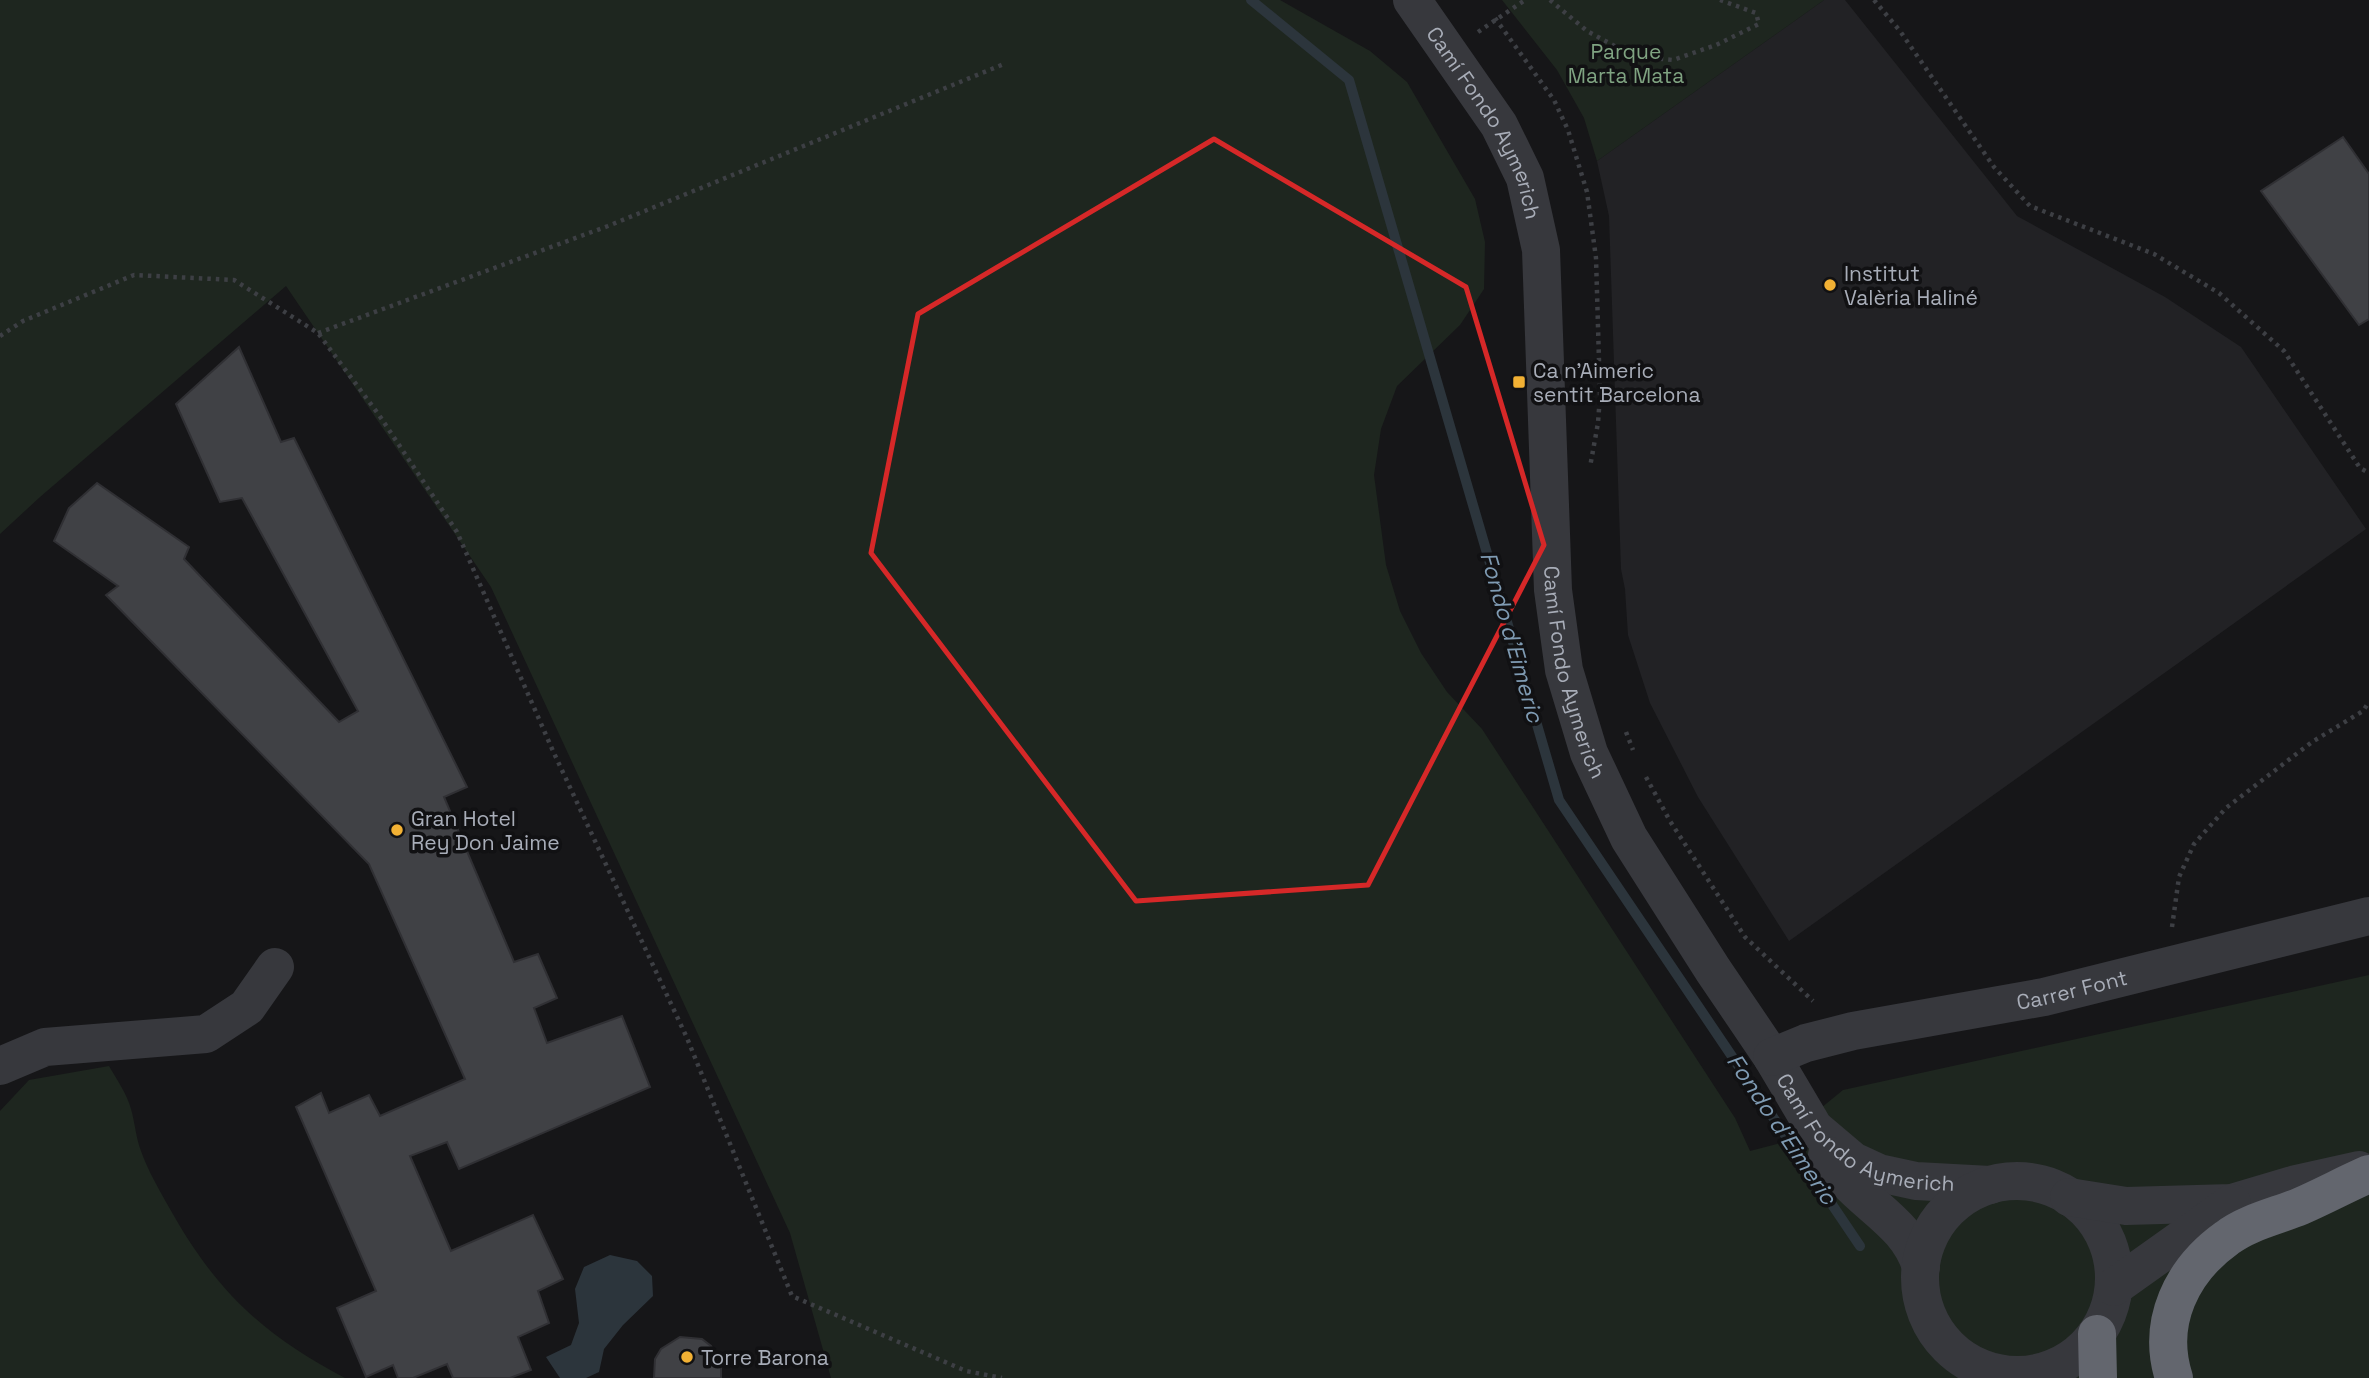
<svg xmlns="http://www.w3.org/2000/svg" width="2369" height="1378" font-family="'Space Grotesk',sans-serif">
  <rect width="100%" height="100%" fill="#161618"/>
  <polygon fill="#222225" points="1824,0 1845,0 2017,216 2165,297 2241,347 2366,529 1789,941 1698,797 1650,703 1628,635 1625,589 1621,569 1609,216 1597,161"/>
  <g fill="#1e261f">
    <polygon points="0,0 1280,0 1370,51 1407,82 1475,199 1485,242 1484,289 1460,325 1397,386 1381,429 1374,475 1386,565 1400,611 1421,653 1447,692 1482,729 1735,1118 1750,1151 1777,1144 1843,1090 2369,975 2369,1378 831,1378 790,1233 491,587 286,286 40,497 0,534"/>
    <polygon points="1502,0 1824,0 1597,161 1584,118 1557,70"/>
    <path d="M109 1066C117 1080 127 1094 131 1109 135 1123 136 1138 141 1151 148 1171 160 1191 170 1209 216 1291 262 1334 345 1378H0V1111L29 1080Z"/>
  </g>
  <polygon fill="#2c353c" points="610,1255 637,1261 652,1276 653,1296 623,1325 604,1349 599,1372 586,1378 560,1378 546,1357 571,1345 579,1323 575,1289 584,1267"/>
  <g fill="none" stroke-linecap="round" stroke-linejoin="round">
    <polyline stroke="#2c353c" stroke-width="10" points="1251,0 1349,80 1559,800 1860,1246"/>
  </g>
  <g fill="#404145" stroke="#303034" stroke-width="2">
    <polygon points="2343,137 2369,174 2369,319 2359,325 2261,191"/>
    <polygon points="239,347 281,442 294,438 467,787 444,797 514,962 538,954 557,998 534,1008 547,1043 622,1016 650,1087 459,1169 447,1142 410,1156 451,1251 533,1215 563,1279 538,1291 549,1323 518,1337 531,1370 510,1378 453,1378 447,1364 413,1378 398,1378 393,1365 366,1377 337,1308 376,1291 296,1107 321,1093 329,1113 369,1095 380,1116 465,1079 369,864 106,595 118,586 54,541 69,508 97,483 189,547 184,559 339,722 358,711 242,498 220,502 176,404"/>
    <polygon points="680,1337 702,1339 711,1346 721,1364 721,1378 654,1378 655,1359 661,1349"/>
  </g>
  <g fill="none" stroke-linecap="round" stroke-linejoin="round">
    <g stroke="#3d3f44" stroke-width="4.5" stroke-dasharray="3.5 5" stroke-linecap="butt">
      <polyline points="1550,0 1587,31 1633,56 1673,60 1716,45 1759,24 1756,13 1720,0"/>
      <polyline points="1874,0 1900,31 1994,167 2030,206 2154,254 2219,293 2284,351 2360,468 2369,473"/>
      <polyline points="1495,18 1554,100 1568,130 1587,192 1596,258 1600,395 1598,423 1590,467"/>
      <polyline points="1478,32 1525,0"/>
      <polyline points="318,333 608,226 1004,64"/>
      <polyline points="0,336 23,321 134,275 234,280 318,333 379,415 457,532 553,751 687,1038 792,1296 966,1371 1002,1378"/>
      <polyline points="1626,732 1633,750"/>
      <polyline points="1646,777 1670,821 1745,937 1813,1001"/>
      <polyline points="2172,927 2179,877 2194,844 2226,808 2312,742 2363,711 2369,702"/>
    </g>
    <g stroke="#37383d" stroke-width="38">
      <path id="s1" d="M1412 0 1499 125 1525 178 1541 250 1553 590 1564 670 1589 753 1629 838 1713 970 1772 1057 1814 1128 1853 1161 1879 1173 1916 1181 1990 1185"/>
      <path id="s2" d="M1772 1057 1806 1043 1853 1031 2044 997 2369 916"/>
      <polyline points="0,1066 45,1047 206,1034 247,1007 275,967"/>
      <path d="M1827 1155C1834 1164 1840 1173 1847 1181 1874 1210 1909 1227 1921 1267"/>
      <circle cx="2017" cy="1278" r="97"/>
      <polyline points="2069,1197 2126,1206 2232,1203 2296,1184 2359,1170"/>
      <polyline points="2114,1287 2232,1203"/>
    </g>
    <g stroke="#63666e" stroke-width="38">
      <polyline points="2097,1334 2098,1378"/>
      <path d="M2174 1378C2156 1322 2182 1270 2227 1238 2248 1222 2277 1216 2301 1206 2324 1196 2346 1184 2369 1174"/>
    </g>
  </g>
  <path fill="none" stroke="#d62828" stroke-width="5" stroke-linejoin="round" d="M1214 139 1466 287 1544 545 1368 885 1136 901 871 553 918 314Z"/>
  <g fill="#f2b134" stroke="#111113" stroke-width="2.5">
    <circle cx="1830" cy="285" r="7"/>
    <rect x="1512" y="375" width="14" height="14" rx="3.5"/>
    <circle cx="397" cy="830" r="7"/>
    <circle cx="687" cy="1357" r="7"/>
  </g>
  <g text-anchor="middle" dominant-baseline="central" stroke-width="7" stroke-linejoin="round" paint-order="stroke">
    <g font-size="21" fill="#7fa381" stroke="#111113">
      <text x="1626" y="51">Parque<tspan x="1626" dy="24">Marta Mata</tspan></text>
    </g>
    <g font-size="21" fill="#a8adb8" stroke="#111113">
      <text stroke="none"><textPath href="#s1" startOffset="144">Camí Fondo Aymerich</textPath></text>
      <text stroke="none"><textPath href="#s1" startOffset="710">Camí Fondo Aymerich</textPath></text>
      <text stroke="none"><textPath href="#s2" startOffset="308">Carrer Font</textPath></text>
      <text stroke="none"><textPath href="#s1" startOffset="1278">Camí Fondo Aymerich</textPath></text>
    </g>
    <g font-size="21" fill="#a8adb8" stroke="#111113" text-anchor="start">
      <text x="1844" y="273">Institut<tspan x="1844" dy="24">Valèria Haliné</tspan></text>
      <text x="1533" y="370">Ca n'Aimeric<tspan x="1533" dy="24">sentit Barcelona</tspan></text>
      <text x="411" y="818">Gran Hotel<tspan x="411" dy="24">Rey Don Jaime</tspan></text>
      <text x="701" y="1357">Torre Barona</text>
    </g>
    <g font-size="23" font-style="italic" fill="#7f9bb3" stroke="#111113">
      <text transform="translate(1512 637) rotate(74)">Fondo d'Eimeric</text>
      <text transform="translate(1782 1129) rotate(56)">Fondo d'Eimeric</text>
    </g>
  </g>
</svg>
